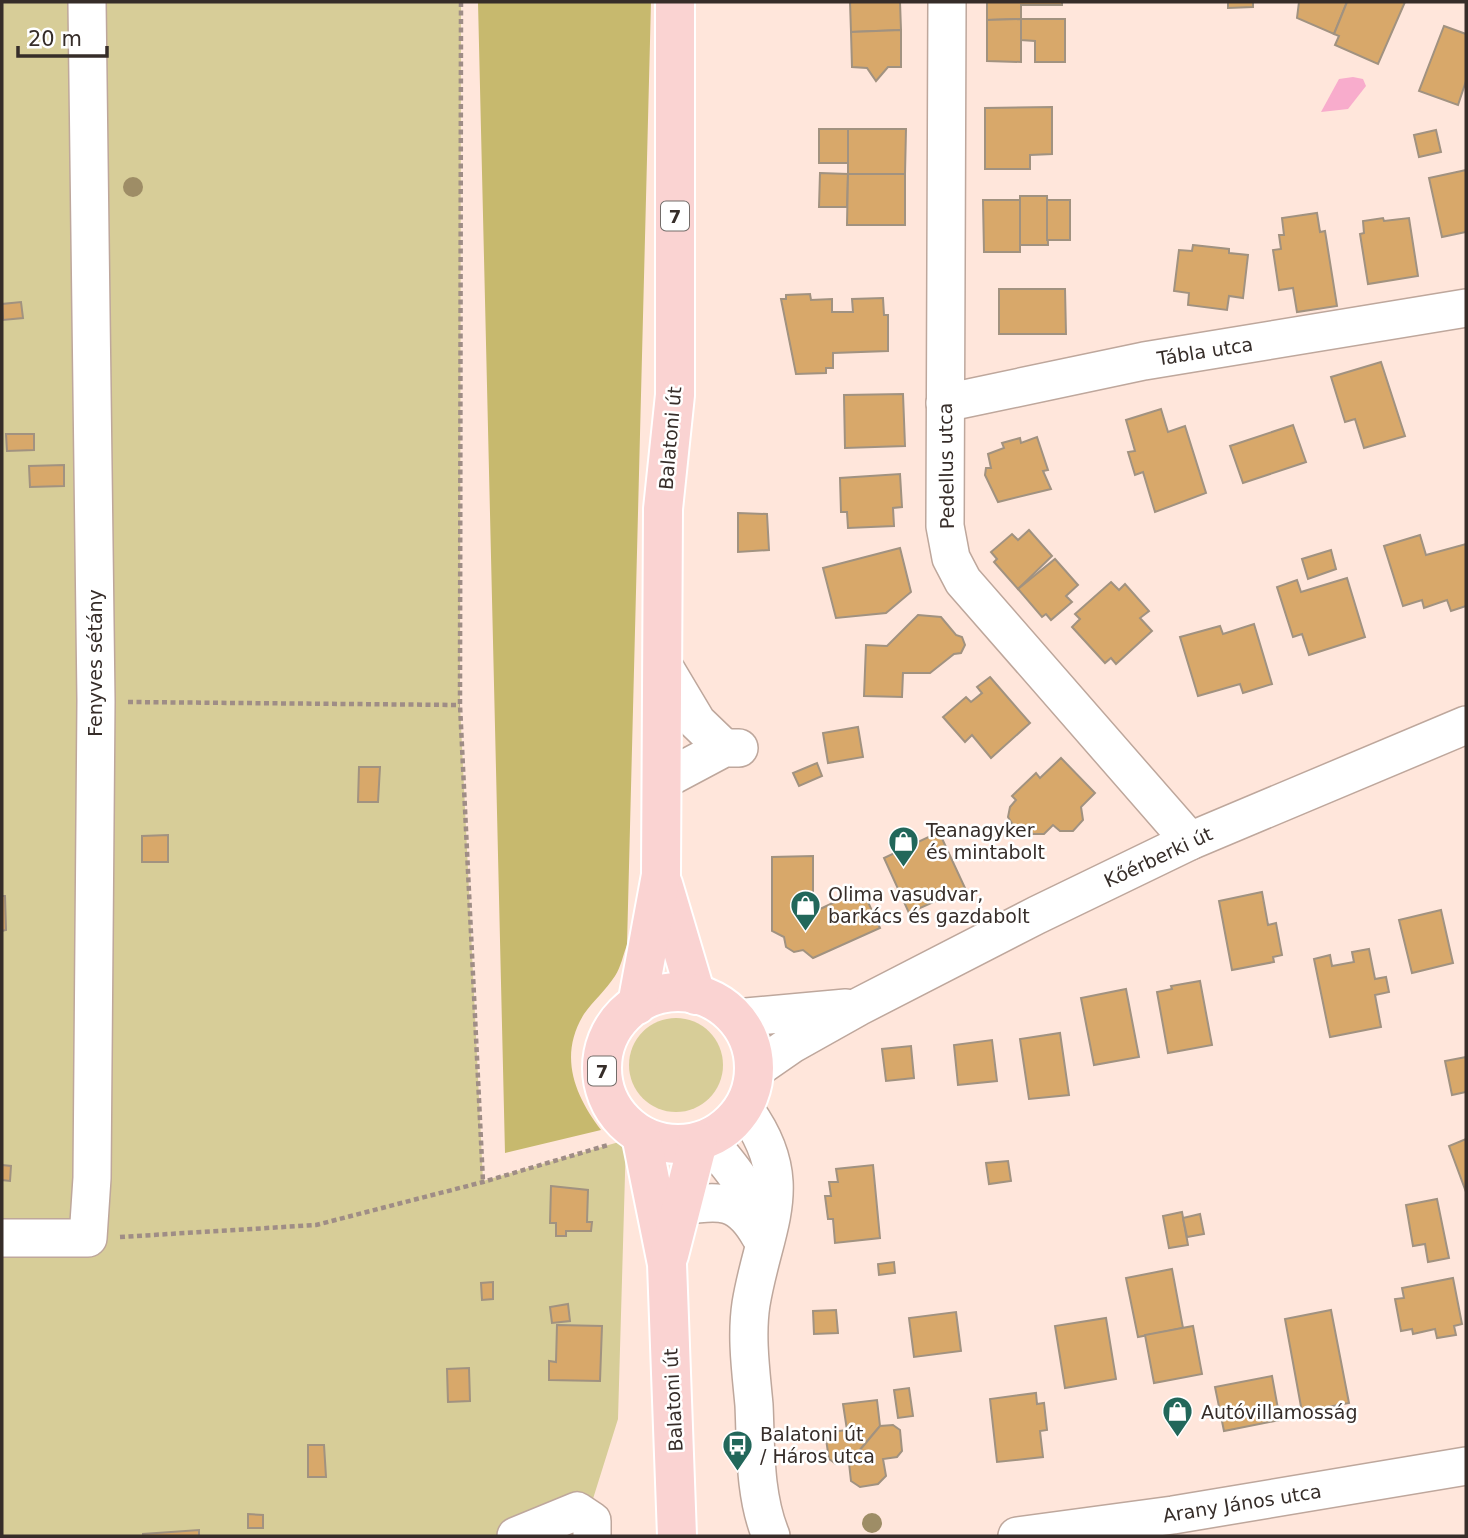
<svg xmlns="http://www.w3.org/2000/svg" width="1468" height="1538" font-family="'DejaVu Sans',sans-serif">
  <rect width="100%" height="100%" fill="#ffe6db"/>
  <g fill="#d7cd98">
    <polygon points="2,2 461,2 460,705 483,1181 626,1140 618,1419 592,1502 516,1536 2,1536"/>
    <circle cx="676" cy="1065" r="47"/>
  </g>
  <path fill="#c7b96e" d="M478 2H651L627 945C623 955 621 967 615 976 606 990 593 1001 584 1014 558 1056 575 1096 601 1130L505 1153Z"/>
  <polygon fill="#f8accc" points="1353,77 1363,79 1366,86 1348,109 1321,112 1339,79"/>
  <g fill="#d8a86a" stroke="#a19280" stroke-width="2">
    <polygon points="850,2 900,2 901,30 851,32"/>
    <polygon points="987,2 1062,2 1062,5 1021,5 1021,19 987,20"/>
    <polygon points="1228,2 1253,2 1253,7 1228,8"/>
    <polygon points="1299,2 1347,2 1334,34 1297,18"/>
    <polygon points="1347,2 1405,2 1378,64 1335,45 1339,36 1334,34"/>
    <polygon points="1021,19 1021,62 987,61 987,20"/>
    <polygon points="1021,19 1065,19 1065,62 1035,62 1035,41 1021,40"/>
    <polygon points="1444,26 1466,34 1466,81 1458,105 1419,91"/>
    <polygon points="901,30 901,67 888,67 876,81 867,68 852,67 851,32"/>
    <polygon points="1052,107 1052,154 1030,155 1030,169 985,169 985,108"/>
    <rect x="819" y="129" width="29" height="34"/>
    <polygon points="848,129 906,129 905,174 848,174"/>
    <polygon points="1436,130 1441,152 1419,157 1414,135"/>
    <polygon points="1466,170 1466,232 1442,237 1429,178"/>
    <polygon points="820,173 848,174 847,207 819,207"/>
    <polygon points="848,174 905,174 905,225 847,225"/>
    <polygon points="1020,196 1047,196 1048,245 1020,245"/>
    <polygon points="983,200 1020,200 1020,252 984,252"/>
    <rect x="1047" y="200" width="23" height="40"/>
    <polygon points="1317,213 1320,232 1325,231 1337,306 1297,312 1293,288 1279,290 1273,250 1281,249 1279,235 1284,235 1282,218"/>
    <polygon points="1383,218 1384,221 1409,218 1418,276 1368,284 1360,234 1364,233 1363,221"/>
    <polygon points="1193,245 1229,249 1229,253 1248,255 1243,298 1229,296 1227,310 1188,305 1189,293 1174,291 1179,250 1192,251"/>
    <polygon points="999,289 1065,289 1066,334 999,334"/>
    <polygon points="810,294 811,300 832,299 832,312 853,312 852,299 883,298 884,315 888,315 888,351 833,353 833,368 826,368 826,373 796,374 781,299 786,299 786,295"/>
    <polygon points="21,302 23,318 3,320 2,304"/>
    <polygon points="1381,362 1405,436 1364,448 1355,419 1345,422 1331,377"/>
    <polygon points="903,394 905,446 845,448 844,395"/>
    <polygon points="1161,409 1168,432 1185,426 1206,493 1155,512 1143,472 1135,475 1128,452 1135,451 1126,420"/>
    <polygon points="1293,425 1306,462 1243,483 1230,446"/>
    <polygon points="6,434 34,434 34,450 7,451"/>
    <polygon points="1037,437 1048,470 1043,471 1051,489 998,502 985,475 986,468 991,468 988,454 1004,448 1002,443 1020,438 1021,443"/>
    <polygon points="64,465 64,486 30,487 29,466"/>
    <polygon points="900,474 902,507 893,508 894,526 848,528 847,512 841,512 840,478"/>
    <polygon points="738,513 767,514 769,550 738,552"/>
    <polygon points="1029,530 1052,556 1018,589 994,562 997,559 991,552 1012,534 1018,540"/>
    <polygon points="1420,535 1426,555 1466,544 1466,606 1451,611 1447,600 1424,608 1422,600 1403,606 1384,546"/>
    <polygon points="900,548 911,592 886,613 836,618 823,568"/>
    <polygon points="1331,550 1336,569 1308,579 1302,559"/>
    <polygon points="1055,559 1078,585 1066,596 1072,602 1051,620 1046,614 1042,617 1018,589"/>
    <polygon points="1347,578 1365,637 1309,655 1302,634 1293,637 1277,587 1297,580 1301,592"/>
    <polygon points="1111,582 1119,590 1125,584 1149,611 1140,618 1152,631 1116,664 1111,658 1105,663 1072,627 1080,619 1075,614"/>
    <polygon points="918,615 941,617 956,635 962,637 965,645 961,653 954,654 930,673 903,673 902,697 864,696 866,645 887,646"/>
    <polygon points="1254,624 1272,684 1243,693 1240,684 1198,696 1180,637 1220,626 1223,634"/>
    <polygon points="990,677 1030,723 991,758 972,735 965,742 943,717 966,697 971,702 982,693 977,687"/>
    <polygon points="858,727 863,757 828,763 823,733"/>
    <polygon points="1061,758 1095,793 1081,807 1083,820 1073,831 1060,831 1053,825 1044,834 1033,834 1025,826 1018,833 1008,817 1010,807 1016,800 1012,796 1036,773 1040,778"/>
    <polygon points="817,763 822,776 799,786 793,773"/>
    <polygon points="359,767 380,767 378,802 358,802"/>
    <polygon points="939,832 965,888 909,913 884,858"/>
    <polygon points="168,835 168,862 142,862 142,836"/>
    <polygon points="813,856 813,907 818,910 862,889 880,928 813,958 803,950 794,952 786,947 784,937 772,931 772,857"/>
    <polygon points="1262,892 1268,925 1276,923 1282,955 1273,957 1274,962 1232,970 1219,901"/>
    <polygon points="2,896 5,896 6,930 2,931"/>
    <polygon points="1441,910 1453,963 1412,973 1399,920"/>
    <polygon points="1369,949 1375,979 1386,977 1389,992 1375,995 1381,1027 1330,1037 1314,959 1330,955 1332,966 1354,962 1352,952"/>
    <polygon points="1200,981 1212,1045 1168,1053 1157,992 1172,989 1171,986"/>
    <polygon points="1126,989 1139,1057 1094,1065 1081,998"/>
    <polygon points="1060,1033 1069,1095 1029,1099 1020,1039"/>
    <polygon points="992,1040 997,1081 958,1085 954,1045"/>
    <polygon points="911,1046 914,1078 886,1081 882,1049"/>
    <polygon points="1466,1057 1466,1092 1452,1095 1445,1061"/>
    <polygon points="1466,1139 1466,1192 1449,1146"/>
    <polygon points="1008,1161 1011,1181 989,1184 986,1163"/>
    <polygon points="2,1165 11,1166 10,1181 2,1180"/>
    <polygon points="873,1165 880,1238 835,1243 833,1219 828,1219 825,1196 831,1196 829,1182 838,1182 836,1169"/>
    <polygon points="551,1186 588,1190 587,1222 592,1222 591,1231 566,1231 566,1236 556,1236 556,1223 550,1223"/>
    <polygon points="1437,1199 1449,1258 1428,1262 1425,1244 1413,1246 1406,1205"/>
    <polygon points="1182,1212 1188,1245 1169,1248 1163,1216"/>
    <polygon points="1200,1214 1204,1234 1187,1237 1183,1218"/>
    <polygon points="894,1262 895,1273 879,1275 878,1264"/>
    <polygon points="1172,1269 1183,1328 1138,1337 1126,1278"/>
    <polygon points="1453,1278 1462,1324 1454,1326 1456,1335 1437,1338 1435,1329 1413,1334 1412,1329 1401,1331 1395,1299 1404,1298 1402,1288"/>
    <polygon points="493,1282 493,1299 482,1300 481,1283"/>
    <polygon points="568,1304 570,1321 552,1323 550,1307"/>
    <polygon points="836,1310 838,1333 814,1334 813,1311"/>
    <polygon points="1331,1310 1349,1403 1302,1412 1285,1319"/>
    <polygon points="956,1312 961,1351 914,1357 909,1318"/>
    <polygon points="1106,1318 1116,1379 1065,1388 1055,1326"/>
    <polygon points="557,1325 602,1326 600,1381 549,1380 549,1361 556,1362"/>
    <polygon points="1193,1326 1202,1374 1154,1383 1145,1335"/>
    <polygon points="469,1368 470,1401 448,1402 447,1369"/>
    <polygon points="1272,1376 1280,1420 1224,1431 1215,1387"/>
    <polygon points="909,1388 913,1416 898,1418 894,1390"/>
    <polygon points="1036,1393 1037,1404 1044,1403 1047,1430 1040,1431 1043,1457 997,1462 990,1399"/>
    <polygon points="877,1400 880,1426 849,1463 836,1464 829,1459 826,1439 832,1432 847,1430 843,1404"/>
    <polygon points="893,1425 900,1430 902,1451 897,1457 883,1459 886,1476 878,1484 860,1487 851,1481 849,1463 880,1426"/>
    <polygon points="308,1445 324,1445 326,1477 308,1477"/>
    <polygon points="248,1514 263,1515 263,1528 248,1528"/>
    <polygon points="199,1530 199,1536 143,1536 143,1534"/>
  </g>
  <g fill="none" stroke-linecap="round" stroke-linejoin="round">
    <defs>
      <g id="minor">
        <polyline points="947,2 945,526 951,558 963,581 1190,841"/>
        <polyline points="945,403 1144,361 1466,308"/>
        <polyline points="663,665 697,722 724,748"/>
        <polyline points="662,781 724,748 739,748"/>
        <polyline points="735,1018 846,1008"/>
        <polyline points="753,1071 792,1044 858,1007 1037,915 1190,841 1466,725"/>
        <path d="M743 1107C800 1182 764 1225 751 1304 746 1337 751 1372 754 1405 756 1448 754 1495 771 1536"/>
        <path d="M707 1139C734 1170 757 1197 763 1239"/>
        <path d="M682 1206C721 1200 739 1199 760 1236"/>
        <polyline points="2,1238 88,1238 92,1178 96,701 87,2"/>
        <polyline points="516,1536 577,1511 592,1521 592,1536"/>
        <polyline points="1017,1536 1173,1515 1466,1466"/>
      </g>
      <g id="major">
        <polyline points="663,884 696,995"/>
        <circle cx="678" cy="1068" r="76"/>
        <polyline points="637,1005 661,875 663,509 675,395 675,2"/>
        <polyline points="641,1135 667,1264 677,1536"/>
        <polyline points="669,1255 698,1142"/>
      </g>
    </defs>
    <use href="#minor" stroke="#bea79c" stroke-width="40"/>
    <use href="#major" stroke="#fff" stroke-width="42"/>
    <g stroke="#9f8d86" stroke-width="4.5" stroke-dasharray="5 3.5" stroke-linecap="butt">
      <polyline points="461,2 460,705 483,1182"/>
      <polyline points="128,702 460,705"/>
      <polyline points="120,1237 316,1225 483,1182 608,1145"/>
    </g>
    <use href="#minor" stroke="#fff" stroke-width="37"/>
    <use href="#major" stroke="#fad3d2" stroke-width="38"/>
  </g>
  <g fill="#9e8d66">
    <circle cx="133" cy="187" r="10"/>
    <circle cx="872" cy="1523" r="10"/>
  </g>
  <defs>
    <symbol id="shop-pin" viewBox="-11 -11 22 30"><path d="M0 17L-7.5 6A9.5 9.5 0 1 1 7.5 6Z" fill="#22675a" stroke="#fff"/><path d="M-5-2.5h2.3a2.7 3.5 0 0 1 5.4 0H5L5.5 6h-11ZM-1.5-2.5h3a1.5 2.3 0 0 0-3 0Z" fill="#fff"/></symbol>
    <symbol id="bus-pin" viewBox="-11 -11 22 30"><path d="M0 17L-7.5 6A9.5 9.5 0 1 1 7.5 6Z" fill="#22675a" stroke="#fff"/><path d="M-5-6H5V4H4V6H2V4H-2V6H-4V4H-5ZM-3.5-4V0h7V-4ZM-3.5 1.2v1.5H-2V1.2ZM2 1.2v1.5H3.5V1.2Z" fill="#fff"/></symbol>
  </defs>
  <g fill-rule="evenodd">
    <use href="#shop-pin" x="886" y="824" width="35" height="47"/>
    <use href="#shop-pin" x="788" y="888" width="35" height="47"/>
    <use href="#shop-pin" x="1160" y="1394" width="35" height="47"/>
    <use href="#bus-pin" x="720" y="1428" width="35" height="47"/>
  </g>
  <g text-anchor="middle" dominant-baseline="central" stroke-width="5" stroke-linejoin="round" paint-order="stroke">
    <g fill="#fff" stroke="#726c69" stroke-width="2">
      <rect x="661" y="201.5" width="28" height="29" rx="5"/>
      <rect x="588" y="1056.5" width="28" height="29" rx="5"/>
    </g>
    <g font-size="18" font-weight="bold" fill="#362d29">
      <text x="675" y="216">7</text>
      <text x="602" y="1071">7</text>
    </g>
    <g font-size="19" fill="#362d29" stroke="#fff">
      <text transform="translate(1205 351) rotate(-9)">Tábla utca</text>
      <text transform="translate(670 438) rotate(-85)">Balatoni út</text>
      <text transform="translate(946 466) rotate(-91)">Pedellus utca</text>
      <text transform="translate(95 663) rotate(-90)">Fenyves sétány</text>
      <text transform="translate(1158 857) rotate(-25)">Kőérberki út</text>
      <text transform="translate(673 1400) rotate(-93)">Balatoni út</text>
      <text transform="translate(1242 1503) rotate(-9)">Arany János utca</text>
    </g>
    <g font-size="19" fill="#362d29" stroke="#fff" text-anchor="start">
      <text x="926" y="830">Teanagyker<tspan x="926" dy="22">és mintabolt</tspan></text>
      <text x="828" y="894">Olima vasudvar,<tspan x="828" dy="22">barkács és gazdabolt</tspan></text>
      <text x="1201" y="1412">Autóvillamosság</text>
      <text x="760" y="1434">Balatoni út<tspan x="760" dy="22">/ Háros utca</tspan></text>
    </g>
  </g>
  <rect width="1468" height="1538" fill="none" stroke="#362d29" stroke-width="7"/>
  <path d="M18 46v10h89v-10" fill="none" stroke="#362d29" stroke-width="3.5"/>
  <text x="28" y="46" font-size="21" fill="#362d29" stroke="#ffffff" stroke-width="5" paint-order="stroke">20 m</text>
</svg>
